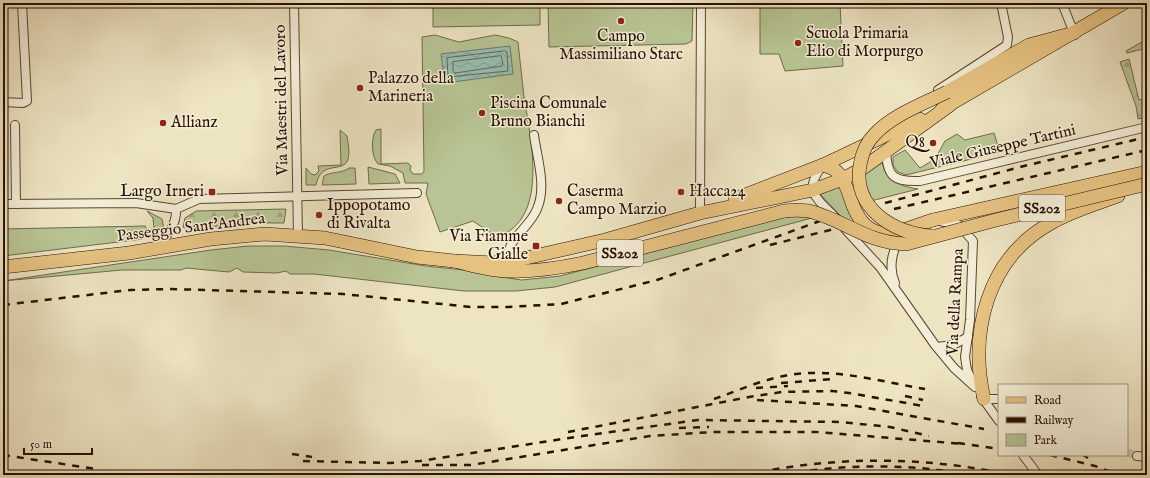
<svg xmlns="http://www.w3.org/2000/svg" width="1150" height="478" font-family="'IM FELL English',serif">
  <defs>
    <pattern id="forest-firs" width="22" height="20" patternUnits="userSpaceOnUse"><rect width="22" height="20" fill="#b8c493"/><path d="M5 1l3.5 6h-7zM16 11l3.5 6h-7z" fill="#9ea77d"/></pattern>
    <pattern id="water-waves" width="16" height="10" patternUnits="userSpaceOnUse"><rect width="16" height="10" fill="#99bfb2"/><path d="M0 5q4-4 8 0t8 0" fill="none" stroke="#84a397"/></pattern>
  </defs>
  <rect width="100%" height="100%" fill="#ede4c2"/>
  <filter id="stains"><feTurbulence type="fractalNoise" baseFrequency=".005" numOctaves="4"/><feColorMatrix values="0 0 0 0 .2 0 0 0 0 .09 0 0 0 0 .02 0 0 0 .5 -.17"/></filter>
  <radialGradient id="worn" r=".72"><stop offset=".6" stop-color="#630" stop-opacity="0"/><stop offset="1" stop-color="#630" stop-opacity=".3"/></radialGradient>
  <g fill="#b8c493" stroke="#706a4a">
    <polygon points="433,3 540,3 540,25 433,27"/>
    <polygon points="548,3 693,3 692,41 686,44 549,47"/>
    <polygon points="760,3 840,3 843,66 785,71 779,54 760,54"/>
    <path d="M435 35 459 42 495 35 509 38 518 42C520 61 522 79 524 97 530 136 549 214 502 235L489 232 473 221 440 232 426 194 428 183H405L403 173 390 166 378 164C371 157 371 137 376 130L381 129V164L408 163 411 166 410 170 413 174H422L424 171 422 37Z"/>
    <polygon points="1147,39 1147,48 1127,53 1126,51"/>
    <path d="M340 130 347 136C348 143 350 152 348 159 344 174 321 159 316 185H306V168L311 174 315 175 319 171 318 166 341 165Z"/>
    <polygon points="994,133 1000,152 906,175 898,172 893,165 893,157 905,150 920,168 935,159 945,141 957,134 965,140"/>
    <path d="M882 160C884 181 900 186 918 189L859 204 857 196 860 176Z"/>
    <polygon points="368,167 395,174 400,183 369,184"/>
    <path d="M349 168H355L356 184 322 185 324 176C332 171 341 174 349 168Z"/>
    <polygon points="840,185 860,227 847,223 819,193"/>
    <polygon points="147,211 162,219 164,229 149,234 143,239 3,256 3,229 145,226 148,231 154,228 153,218"/>
    <polygon points="798,215 812,218 555,287 516,291 464,291 314,274 290,274 286,271 277,273 243,272 237,268 229,272 186,268 181,270 122,270 3,281 211,250 248,246 284,246 329,250 426,266 483,272 501,277 522,280 560,276 784,217"/>
  </g>
  <g fill="url(#forest-firs)" stroke="#706a4a">
    <polygon points="1129,59 1139,100 1147,98 1147,117 1138,119 1136,106 1120,62"/>
    <polygon points="286,209 284,223 237,223 188,231 183,227 185,218 196,211"/>
  </g>
  <polygon fill="url(#water-waves)" stroke="#6c796b" points="510,46 513,74 445,83 441,54"/>
  <g fill="none" stroke-linecap="round" stroke-linejoin="round">
    <g stroke="#616759" stroke-width="1">
      <polygon points="505,51 507,52 508,71 448,77 447,58"/>
      <polygon points="501,56 503,64 502,66 455,73 453,71 453,62"/>
    </g>
    <polyline stroke="#d0c4a5" stroke-width="8" stroke-dasharray="8 4" stroke-linecap="butt" points="1127,452 1137,456"/>
    <defs>
      <g id="minor">
        <polyline points="294,3 298,236"/>
        <polyline points="1062,3 1074,33"/>
        <polyline points="938,90 1007,45 1008,37 1001,3"/>
        <polyline points="3,102 23,103 27,101 22,3"/>
        <polyline points="15,125 16,204"/>
        <path d="M886 151C887 177 894 182 920 181L1147 127"/>
        <path d="M822 166C803 191 816 198 835 217"/>
        <polyline points="3,204 136,203 176,209 199,199 417,193"/>
        <polyline points="700,213 701,3"/>
        <polyline points="940,221 959,225 973,241 970,320 965,357 967,370 973,383"/>
        <polyline points="845,229 880,267 935,345 954,368 975,387"/>
        <path d="M154 248C166 237 177 226 176 209"/>
        <path d="M507 261C506 239 529 229 537 209 547 187 537 158 534 135"/>
        <path d="M895 283C889 269 891 255 898 241"/>
        <polyline points="937,347 953,345 968,337"/>
        <polyline points="981,396 999,421"/>
        <polyline points="984,399 999,399"/>
        <polyline points="1023,455 1038,475"/>
        <polyline points="1137,456 1147,457"/>
      </g>
      <g id="primary">
        <polyline points="942,109 1124,3"/>
        <path d="M823 165 834 169 839 174C847 184 849 196 854 208 872 249 901 230 933 220"/>
        <polyline points="735,199 823,165 920,119"/>
        <polyline points="3,267 129,253 211,239 265,234 325,238 417,257 454,261 494,263 526,258 605,240 700,213 813,190 843,179 863,168 950,105"/>
      </g>
      <g id="trunk">
        <polyline points="947,92 1029,45 1074,33"/>
        <polyline points="933,220 1147,172"/>
        <path d="M454 261C472 265 490 271 509 271 534 272 559 268 583 263L784 211"/>
        <path d="M984 399C969 332 987 258 1051 223 1072 211 1096 204 1118 196"/>
      </g>
    </defs>
    <use href="#minor" stroke="#5a4430" stroke-width="10"/>
    <use href="#primary" stroke="#290f00" stroke-width="14"/>
    <use href="#trunk" stroke="#290f00" stroke-width="14"/>
    <use href="#minor" stroke="#f3edd7" stroke-width="8"/>
    <use href="#primary" stroke="#e6c281" stroke-width="13"/>
    <use href="#trunk" stroke="#e6c281" stroke-width="13"/>
    <g stroke="#290f00" stroke-width="2.5" stroke-dasharray="7 7" stroke-linecap="butt">
      <polyline points="885,203 1024,166 1147,137"/>
      <polyline points="894,209 1147,150"/>
      <polyline points="770,245 834,229"/>
      <polyline points="3,305 130,290 171,289 343,294 471,307 508,307 561,304 657,280 820,221"/>
      <polyline points="781,383 833,379"/>
      <polyline points="756,388 788,386"/>
      <polyline points="905,396 923,400"/>
      <path d="M714 399C740 390 768 377 796 374 839 369 883 382 925 389"/>
      <polyline points="757,400 856,406 984,429"/>
      <polyline points="679,428 709,427"/>
      <polyline points="568,432 749,397 782,392 832,391 849,393 923,406"/>
      <polyline points="958,443 999,449"/>
      <polyline points="292,454 312,457"/>
      <polyline points="3,455 96,469"/>
      <polyline points="1050,455 1095,466 1119,475"/>
      <polyline points="1083,455 1088,458"/>
      <polyline points="303,461 390,463 420,461 582,436 698,420 841,422 890,427 929,436"/>
      <polyline points="422,465 471,465 650,436 713,432 817,432 964,444"/>
      <polyline points="3,471 183,475"/>
      <path d="M745 475C810 461 876 457 942 464 967 466 993 472 1018 475"/>
      <path d="M783 475C839 464 911 463 968 475"/>
    </g>
    <defs>
      <g id="trunk-bridge">
        <path d="M784 211C792 210 801 210 809 211 845 220 866 243 906 244L996 220 1147 184"/>
        <path d="M932 236C894 234 852 208 860 165 862 154 866 143 874 135 892 115 923 104 947 92"/>
      </g>
    </defs>
    <use href="#trunk-bridge" stroke="#290f00" stroke-width="14" stroke-linecap="butt"/>
    <use href="#trunk-bridge" stroke="#e6c281" stroke-width="13"/>
  </g>
  <g fill="#8f2418" stroke="#f3edd7" stroke-width="1.5">
    <circle cx="621" cy="21" r="4"/>
    <circle cx="798" cy="43" r="4"/>
    <circle cx="360" cy="88" r="4"/>
    <circle cx="482" cy="113" r="4"/>
    <circle cx="163" cy="123" r="4"/>
    <circle cx="933" cy="143" r="4"/>
    <rect x="208" y="188" width="8" height="8" rx="2"/>
    <circle cx="681" cy="192" r="4"/>
    <circle cx="559" cy="201" r="4"/>
    <circle cx="319" cy="215" r="4"/>
    <rect x="532" y="242" width="8" height="8" rx="2"/>
  </g>
  <g text-anchor="middle" dominant-baseline="central" stroke-width="3" stroke-linejoin="round" paint-order="stroke">
    <g fill="#f3edd7" stroke="#665240" stroke-width="1">
      <rect x="1019" y="195" width="46" height="26" rx="3"/>
      <rect x="597" y="240" width="46" height="26" rx="3"/>
    </g>
    <g font-size="15" font-weight="bold" fill="#290f00">
      <text x="1042" y="208">SS202</text>
      <text x="620" y="253">SS202</text>
    </g>
    <g font-size="16" fill="#290f00" stroke="#f3edd7" text-anchor="start">
      <text x="806" y="34">Scuola Primaria<tspan x="806" dy="18">Elio di Morpurgo</tspan></text>
      <text x="621" y="37" text-anchor="middle">Campo<tspan x="621" dy="18">Massimiliano Starc</tspan></text>
      <text x="368" y="79">Palazzo della<tspan x="368" dy="18">Marineria</tspan></text>
      <text x="490" y="104">Piscina Comunale<tspan x="490" dy="18">Bruno Bianchi</tspan></text>
      <text x="171" y="123">Allianz</text>
      <text x="925" y="143" text-anchor="end">Q8</text>
      <text x="204" y="192" text-anchor="end">Largo Irneri</text>
      <text x="567" y="192">Caserma<tspan x="567" dy="18">Campo Marzio</tspan></text>
      <text x="689" y="192">Hacca24</text>
      <text x="327" y="206">Ippopotamo<tspan x="327" dy="18">di Rivalta</tspan></text>
      <text x="528" y="237" text-anchor="end">Via Fiamme<tspan x="528" dy="18">Gialle</tspan></text>
    </g>
    <g font-size="16" fill="#290f00" stroke="#f3edd7">
      <text transform="translate(282 100) rotate(-91)">Via Maestri del Lavoro</text>
      <text transform="translate(1003 147) rotate(-13)">Viale Giuseppe Tartini</text>
      <text transform="translate(191 228) rotate(-7)">Passeggio Sant'Andrea</text>
      <text transform="translate(956 302) rotate(-87)">Via della Rampa</text>
    </g>
  </g>
  <rect width="1150" height="478" fill="none" stroke="#ede4c2" stroke-width="16"/>
  <rect x="4" y="4" width="1142" height="470" fill="none" stroke="#290f00" stroke-width="2"/>
  <rect x="8" y="8" width="1134" height="462" fill="none" stroke="#290f00"/>
  <rect x="998" y="384" width="130" height="72" fill="#f3edd7" stroke="#a29481"/>
  <rect x="1006" y="397" width="20" height="6" fill="#e6c281" stroke="#a29481"/>
  <text x="1034" y="404" font-size="12" fill="#290f00">Road</text>
  <rect x="1006" y="417" width="20" height="6" fill="#290f00" stroke="#a29481"/>
  <text x="1034" y="424" font-size="12" fill="#290f00">Railway</text>
  <rect x="1006" y="434" width="20" height="12" fill="#b8c493" stroke="#a29481"/>
  <text x="1034" y="444" font-size="12" fill="#290f00">Park</text>
  <path d="M24 448v6h68v-6" fill="none" stroke="#290f00" stroke-width="2"/>
  <text x="30" y="448" font-size="12" fill="#290f00" stroke="#f3edd7" stroke-width="3" paint-order="stroke">50 m</text>
  <rect width="100%" height="100%" filter="url(#stains)"/>
  <rect width="100%" height="100%" fill="url(#worn)"/>
</svg>
